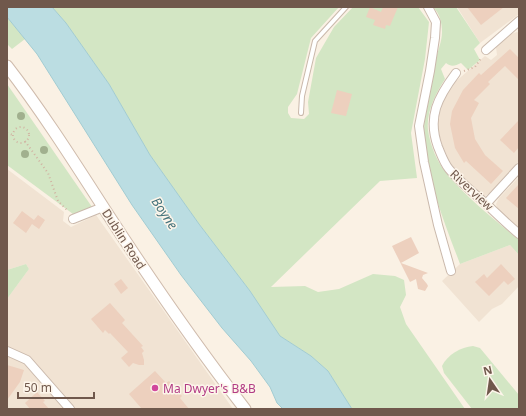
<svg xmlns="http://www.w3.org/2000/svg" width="526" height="416" font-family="'Noto Sans',sans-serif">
  <rect width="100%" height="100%" fill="#faf1e4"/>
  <g fill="#f1e3d3">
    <polygon points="457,7 519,7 519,14 480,43"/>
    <polygon points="517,32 519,33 519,161 490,193 485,196 480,195 457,172 449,160 442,144 438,131 437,122 445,97 454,83 485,56 491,60 497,55 496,47 503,38 511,34"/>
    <polygon points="7,169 64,212 63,221 71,227 96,215 233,409 7,409 7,299 29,269 26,264 7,270"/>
    <polygon points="519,177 519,228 498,210 496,204 499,198"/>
    <polygon points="510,245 519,255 519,286 502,304 492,309 479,322 442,281 460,264"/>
  </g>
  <g fill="#d3e6c4">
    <polygon points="52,7 339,7 311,38 297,94 288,107 288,113 291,118 304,119 309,114 308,102 316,58 334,27 353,7 418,7 429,22 425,59 411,133 417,178 380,181 271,287 305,286 318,292 339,289 373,274 395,276 404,280 406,295 400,307 406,324 465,409 352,409 328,371 311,356 280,336 250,291 199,224 150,155 109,84 66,23"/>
    <path d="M433 7H456L480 43 474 49 480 60 468 70 461 63C455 66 451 67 446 63L441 69 445 79C436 93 426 112 428 130 430 145 437 162 447 174 467 198 495 220 519 240V255L510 245 460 264C443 218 419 162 425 113 428 95 432 77 436 59 438 50 442 41 442 32 442 23 440 14 433 7Z"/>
    <polygon points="7,17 25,39 12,49 7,44"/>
    <polygon points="7,84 92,207 73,214 7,165"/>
    <polygon points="26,264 29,269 7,299 7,270"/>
    <path d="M473 346 480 348 519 395V409H472L444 373 442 366C447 355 461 347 473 346Z"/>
  </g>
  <polygon fill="#bbdde2" stroke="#a2ccd2" points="7,7 52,7 66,23 109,84 150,155 199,224 250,291 280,336 311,356 328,371 352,409 283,409 277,403 270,387 251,361 222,328 181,275 132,205 37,54 7,17"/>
  <g fill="#edd0be">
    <polygon points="370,7 381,12 383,7 398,7 390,26 386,25 385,29 373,25 375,20 366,17"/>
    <polygon points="467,7 504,7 481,25"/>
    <polygon points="510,49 519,58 519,80 505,66 488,82 490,84 474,100 479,103 471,118 475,139 485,155 503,171 491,184 466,161 464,163 455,148 450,124 452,111 463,90 479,73 481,75"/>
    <polygon points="337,90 352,94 346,116 331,113"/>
    <polygon points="519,120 519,147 514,153 500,140"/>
    <polygon points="519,184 519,209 506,198"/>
    <polygon points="22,211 34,220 38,215 45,220 39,229 32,224 26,233 13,223"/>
    <polygon points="411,237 419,253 401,263 428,273 423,275 422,278 427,284 428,286 425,291 418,289 416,279 410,282 392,246"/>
    <polygon points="501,264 515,279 508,285 504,281 489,296 475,282 484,274 487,278"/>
    <polygon points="121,279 128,288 121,294 114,284"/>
    <polygon points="110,303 125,320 122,323 143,346 141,347 144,351 142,353 144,360 144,365 139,365 133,363 129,367 121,358 128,352 110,333 109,334 105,330 103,333 91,319"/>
    <polygon points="7,365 24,370 20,382 7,400"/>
    <polygon points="155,371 166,383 169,381 182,396 180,398 189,409 142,409 129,394"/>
    <polygon points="37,392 45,401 43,402 49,409 30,409 25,403"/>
  </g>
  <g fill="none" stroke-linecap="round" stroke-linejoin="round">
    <defs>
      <polyline id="service" points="301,113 302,96 315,41 346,7"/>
      <g id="minor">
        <polyline points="428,7 436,22 435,38 430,71 419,126 424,162 438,225 451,271"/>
        <polyline points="486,50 519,21"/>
        <path d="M456 73C438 97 427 117 438 147 441 154 444 163 449 169 459 181 471 191 483 201 495 212 506 223 519 234"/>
        <polyline points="486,204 519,168"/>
        <polyline points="73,219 103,207"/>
        <polyline points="7,351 27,360 70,409"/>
      </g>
      <path id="secondary" d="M7 66C44 114 76 165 109 216 152 282 197 347 245 409"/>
    </defs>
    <use href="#service" stroke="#cab9ac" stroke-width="6"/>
    <use href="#minor" stroke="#cab9ac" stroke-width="10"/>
    <use href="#secondary" stroke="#cfbbac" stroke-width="13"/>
    <g stroke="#d1b3a2" stroke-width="2" stroke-dasharray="1 3" stroke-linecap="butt">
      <polyline points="464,71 475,67 482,57"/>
      <circle cx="21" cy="135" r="8"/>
      <polyline points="7,133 13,135"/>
      <polyline points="25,141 48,173 58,201 68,211"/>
    </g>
    <use href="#service" stroke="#fff" stroke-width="4"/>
    <use href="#minor" stroke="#fff" stroke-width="8"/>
    <use href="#secondary" stroke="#fff" stroke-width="11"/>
  </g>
  <g fill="#a1b08e">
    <circle cx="21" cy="116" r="4"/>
    <circle cx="44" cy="150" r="4"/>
    <circle cx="25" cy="154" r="4"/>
  </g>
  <circle fill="#d1479c" stroke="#fdf5ea" stroke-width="1.5" cx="155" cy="388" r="4"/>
  <g text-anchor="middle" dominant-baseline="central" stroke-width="3" stroke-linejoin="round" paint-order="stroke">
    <g font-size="12" fill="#70584c" stroke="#fdf5ea">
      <text transform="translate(472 190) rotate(43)">Riverview</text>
      <text transform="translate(124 239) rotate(57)">Dublin Road</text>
    </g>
    <g font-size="12" fill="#b23c85" stroke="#fdf5ea" text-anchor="start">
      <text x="163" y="388">Ma Dwyer's B&amp;B</text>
    </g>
    <g font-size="13" font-style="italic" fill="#45737b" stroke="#fdf5ea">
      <text transform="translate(165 213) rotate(56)">Boyne</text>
    </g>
  </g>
  <rect width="526" height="416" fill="none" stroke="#70584c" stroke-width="16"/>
  <g transform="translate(490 380) rotate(347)" stroke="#fdf5ea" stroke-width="3" paint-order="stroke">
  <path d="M0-3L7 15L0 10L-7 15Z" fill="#70584c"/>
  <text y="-6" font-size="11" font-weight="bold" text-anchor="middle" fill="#70584c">N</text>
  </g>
  <path d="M18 392v6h76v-6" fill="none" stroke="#70584c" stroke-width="2"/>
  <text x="24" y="392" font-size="12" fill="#70584c" stroke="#fdf5ea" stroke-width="3" paint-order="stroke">50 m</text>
</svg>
